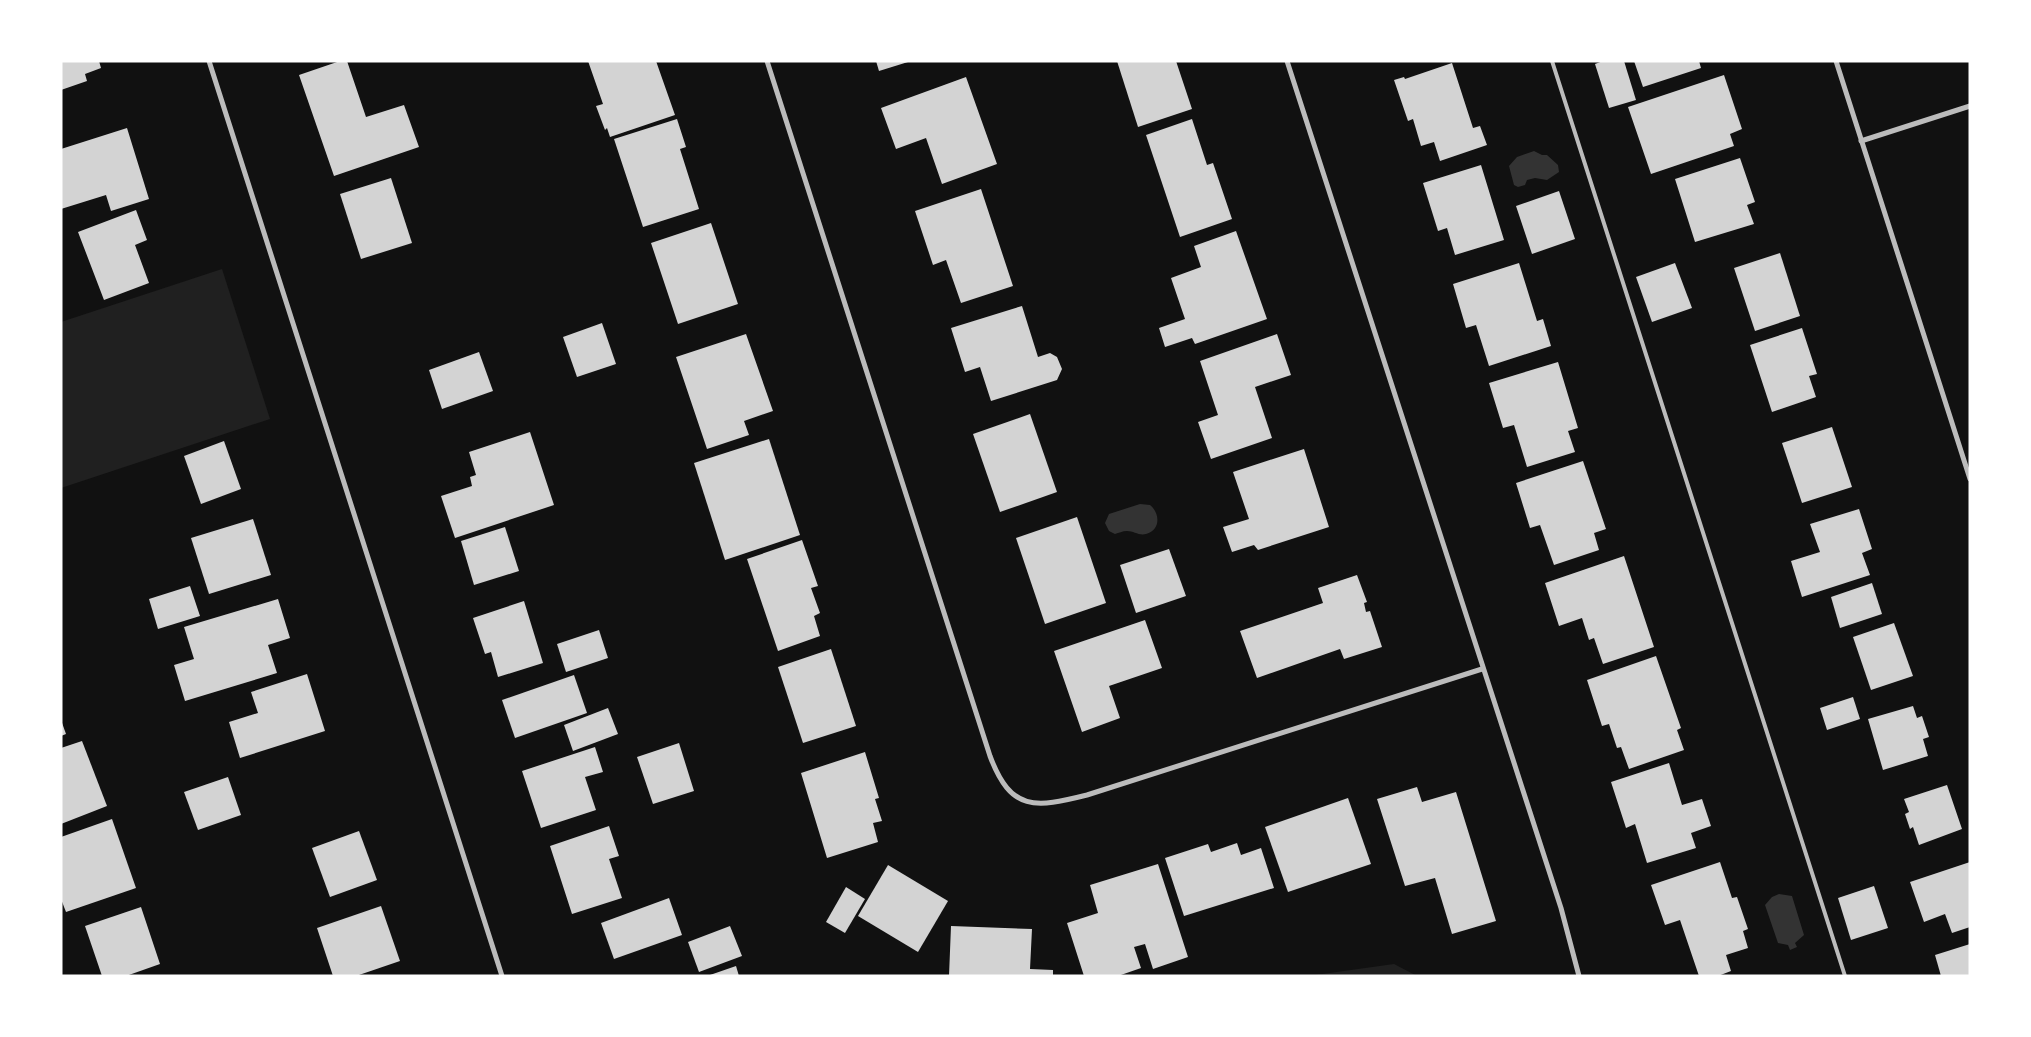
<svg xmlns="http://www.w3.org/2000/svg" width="2031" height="1037" font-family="'Sofia Sans Condensed',sans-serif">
  <rect width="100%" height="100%" fill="#111"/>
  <g fill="#202020">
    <polygon points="222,269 270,419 61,488 61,322"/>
    <polygon points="1394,964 1417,976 1308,976"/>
  </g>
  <g fill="#333">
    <polygon points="1534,151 1542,155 1547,155 1558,165 1559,172 1547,180 1535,178 1527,180 1525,185 1518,187 1514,185 1509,166 1517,157"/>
    <path d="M1140 504 1150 505C1160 513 1161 530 1146 534 1139 536 1134 531 1127 531 1122 531 1119 533 1115 534L1109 531 1105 523 1109 514Z"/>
    <polygon points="1779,894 1792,896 1804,935 1795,943 1797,947 1790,950 1788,945 1778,943 1765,905 1772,897"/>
  </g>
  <g fill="#d3d3d3">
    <polygon points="61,61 99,61 101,68 85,74 87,81 61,90"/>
    <polygon points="340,61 347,61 366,117 404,105 419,147 334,176 299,75"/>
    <polygon points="588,61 656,61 675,115 610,137 607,128 605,130 596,106 603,104"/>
    <polygon points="876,61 908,61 908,62 879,71"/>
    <polygon points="1117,61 1176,61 1192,109 1138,127"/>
    <polygon points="1603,61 1624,61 1636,100 1609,108 1595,64"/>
    <polygon points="1634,61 1699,61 1701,68 1643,87"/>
    <polygon points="1452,63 1473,128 1480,126 1487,145 1440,161 1434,142 1421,146 1413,119 1408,121 1394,80 1404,77 1405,79"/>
    <polygon points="1724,75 1742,129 1730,134 1734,146 1651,174 1628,107"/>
    <polygon points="966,77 997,164 942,184 926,138 896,149 881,108"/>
    <polygon points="677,119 686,147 680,149 699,209 643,227 614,139"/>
    <polygon points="1192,119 1207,165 1213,163 1232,219 1180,237 1146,135"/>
    <polygon points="127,128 149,199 111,211 106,195 61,209 61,149"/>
    <polygon points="1740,158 1755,202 1747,205 1754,224 1695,242 1675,179"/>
    <polygon points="1481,165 1504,240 1455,255 1447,228 1438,231 1423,183"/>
    <polygon points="391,178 412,243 361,259 340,194"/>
    <polygon points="981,189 1013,286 961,303 946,260 933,265 915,211"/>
    <polygon points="1559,191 1575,239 1532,254 1516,206"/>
    <polygon points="136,210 147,240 135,245 149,283 104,300 78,232"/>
    <polygon points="711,223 738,304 678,324 651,243"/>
    <polygon points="1236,231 1267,319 1195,344 1192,338 1165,347 1159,328 1185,319 1171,278 1201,267 1194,246"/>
    <polygon points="1780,253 1800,316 1755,331 1734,268"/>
    <polygon points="1519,263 1537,321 1543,319 1551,346 1489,366 1476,325 1466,328 1453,284"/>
    <polygon points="1675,263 1692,308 1652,322 1636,277"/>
    <polygon points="1022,306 1038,357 1050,353 1057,357 1062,369 1057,380 991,401 980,367 965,372 951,328"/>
    <polygon points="602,323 616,364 577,377 563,337"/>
    <polygon points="1802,328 1817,374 1809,376 1816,397 1772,412 1750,345"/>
    <polygon points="746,334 773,411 744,421 749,435 707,449 676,357"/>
    <polygon points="1277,334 1291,375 1255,387 1272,438 1211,459 1198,422 1218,415 1200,361"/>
    <polygon points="479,352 493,391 442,409 429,370"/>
    <polygon points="1558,362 1578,428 1568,431 1575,452 1527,467 1514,425 1503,428 1489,383"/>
    <polygon points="1030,414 1057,492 1000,512 973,434"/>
    <polygon points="1832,427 1852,487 1802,503 1782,443"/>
    <polygon points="530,432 554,505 455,538 441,496 472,486 470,477 476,475 469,452"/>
    <polygon points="769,439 800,535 725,560 694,463"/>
    <polygon points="224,441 241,489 201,504 184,456"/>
    <polygon points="1304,449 1329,527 1258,550 1254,545 1232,552 1223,527 1249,519 1233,472"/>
    <polygon points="1583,461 1606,529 1594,533 1599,550 1554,565 1540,525 1530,528 1516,483"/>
    <polygon points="1859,509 1872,549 1862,553 1870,575 1802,597 1791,561 1820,552 1810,524"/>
    <polygon points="1077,517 1106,603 1045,624 1016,538"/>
    <polygon points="253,519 271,575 209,594 191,538"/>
    <polygon points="505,527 519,571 474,585 461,541"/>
    <polygon points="802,540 818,586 811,588 820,613 814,616 820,636 778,651 747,559"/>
    <polygon points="1169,549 1186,596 1136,613 1120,565"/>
    <polygon points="1624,556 1654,647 1603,664 1594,638 1589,640 1582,618 1559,626 1545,583"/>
    <polygon points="1357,575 1367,602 1364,603 1366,612 1370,611 1382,647 1344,659 1340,649 1257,678 1240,631 1323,603 1318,588"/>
    <polygon points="1872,583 1882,614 1840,628 1831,597"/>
    <polygon points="190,586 200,616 158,629 149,599"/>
    <polygon points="278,599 290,638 268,645 277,673 185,701 174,665 194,659 184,627"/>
    <polygon points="524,601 543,663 498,677 491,652 485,654 473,618"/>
    <polygon points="1145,620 1162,668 1109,686 1120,718 1082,732 1054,651"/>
    <polygon points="1894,623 1913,676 1871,690 1853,637"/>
    <polygon points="599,630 608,658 566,672 557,644"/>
    <polygon points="831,649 856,726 803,743 778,667"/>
    <polygon points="1656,656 1681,728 1677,730 1684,750 1629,769 1621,747 1617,748 1609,724 1602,726 1587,680"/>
    <polygon points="307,674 325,731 240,758 229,722 258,713 251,692"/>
    <polygon points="574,675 587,713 515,738 502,700"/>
    <polygon points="1853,697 1860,719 1827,730 1820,708"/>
    <polygon points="1913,706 1917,718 1922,716 1929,737 1923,739 1928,756 1883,770 1868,719"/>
    <polygon points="608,708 618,734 573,751 564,725"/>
    <polygon points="61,720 66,734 61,736"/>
    <polygon points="82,741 107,806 61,824 61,748"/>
    <polygon points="679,743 694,791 653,804 637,757"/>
    <polygon points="595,747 603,772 585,777 596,810 541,828 522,771"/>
    <polygon points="865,752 879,798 875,799 882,821 873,823 878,842 827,858 801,773"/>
    <polygon points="1669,763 1682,805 1702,799 1711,826 1691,833 1696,848 1647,863 1635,824 1626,828 1611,782"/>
    <polygon points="228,777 241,815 198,830 184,792"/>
    <polygon points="1947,785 1962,829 1919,845 1913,827 1910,829 1905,814 1909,812 1904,799"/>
    <polygon points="1417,787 1422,802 1456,792 1496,921 1452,934 1435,878 1405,886 1377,799"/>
    <polygon points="1348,798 1371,864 1288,892 1265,827"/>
    <polygon points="112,819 136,888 66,912 61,899 61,837"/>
    <polygon points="609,826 619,856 609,859 622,898 572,914 550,846"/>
    <polygon points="359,831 377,880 330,897 312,848"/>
    <polygon points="1237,843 1241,855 1261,848 1274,888 1184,916 1165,858 1208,844 1211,852"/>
    <polygon points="1720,862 1732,898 1737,897 1748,929 1743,931 1748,948 1726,955 1731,971 1718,976 1699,976 1680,920 1665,925 1651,885"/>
    <polygon points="1970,862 1970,927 1952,933 1945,914 1924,922 1910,882"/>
    <polygon points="1158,864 1188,957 1153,969 1145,944 1134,947 1141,968 1118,976 1084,976 1067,923 1098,913 1090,885"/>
    <polygon points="888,865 948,901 918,952 858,916"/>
    <polygon points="1874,886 1888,928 1851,940 1838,898"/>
    <polygon points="846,887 865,899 845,933 826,922"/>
    <polygon points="669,898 682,935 614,959 601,923"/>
    <polygon points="381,906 400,961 356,976 333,976 317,928"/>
    <polygon points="141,907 160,964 126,976 102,976 85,926"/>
    <polygon points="730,926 742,956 699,972 688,942"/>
    <polygon points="951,926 1032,929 1030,969 1053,970 1053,976 949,976"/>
    <polygon points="1970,944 1970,976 1941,976 1935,955"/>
    <polygon points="736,966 739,976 710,976 710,975"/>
  </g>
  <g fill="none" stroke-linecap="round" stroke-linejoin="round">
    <polyline stroke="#bcbcbc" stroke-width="4" points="1552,61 1845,976"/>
    <g stroke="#bcbcbc" stroke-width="5">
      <polyline points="209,61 502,976"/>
      <path d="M767 61 990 756C1011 812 1035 808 1087 795L1482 669"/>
      <polyline points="1287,61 1561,908 1579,976"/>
      <polyline points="1836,61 1970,479"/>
      <polyline points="1861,141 1970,106"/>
    </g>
  </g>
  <rect width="2031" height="1037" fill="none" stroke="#ffffff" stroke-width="125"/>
</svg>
